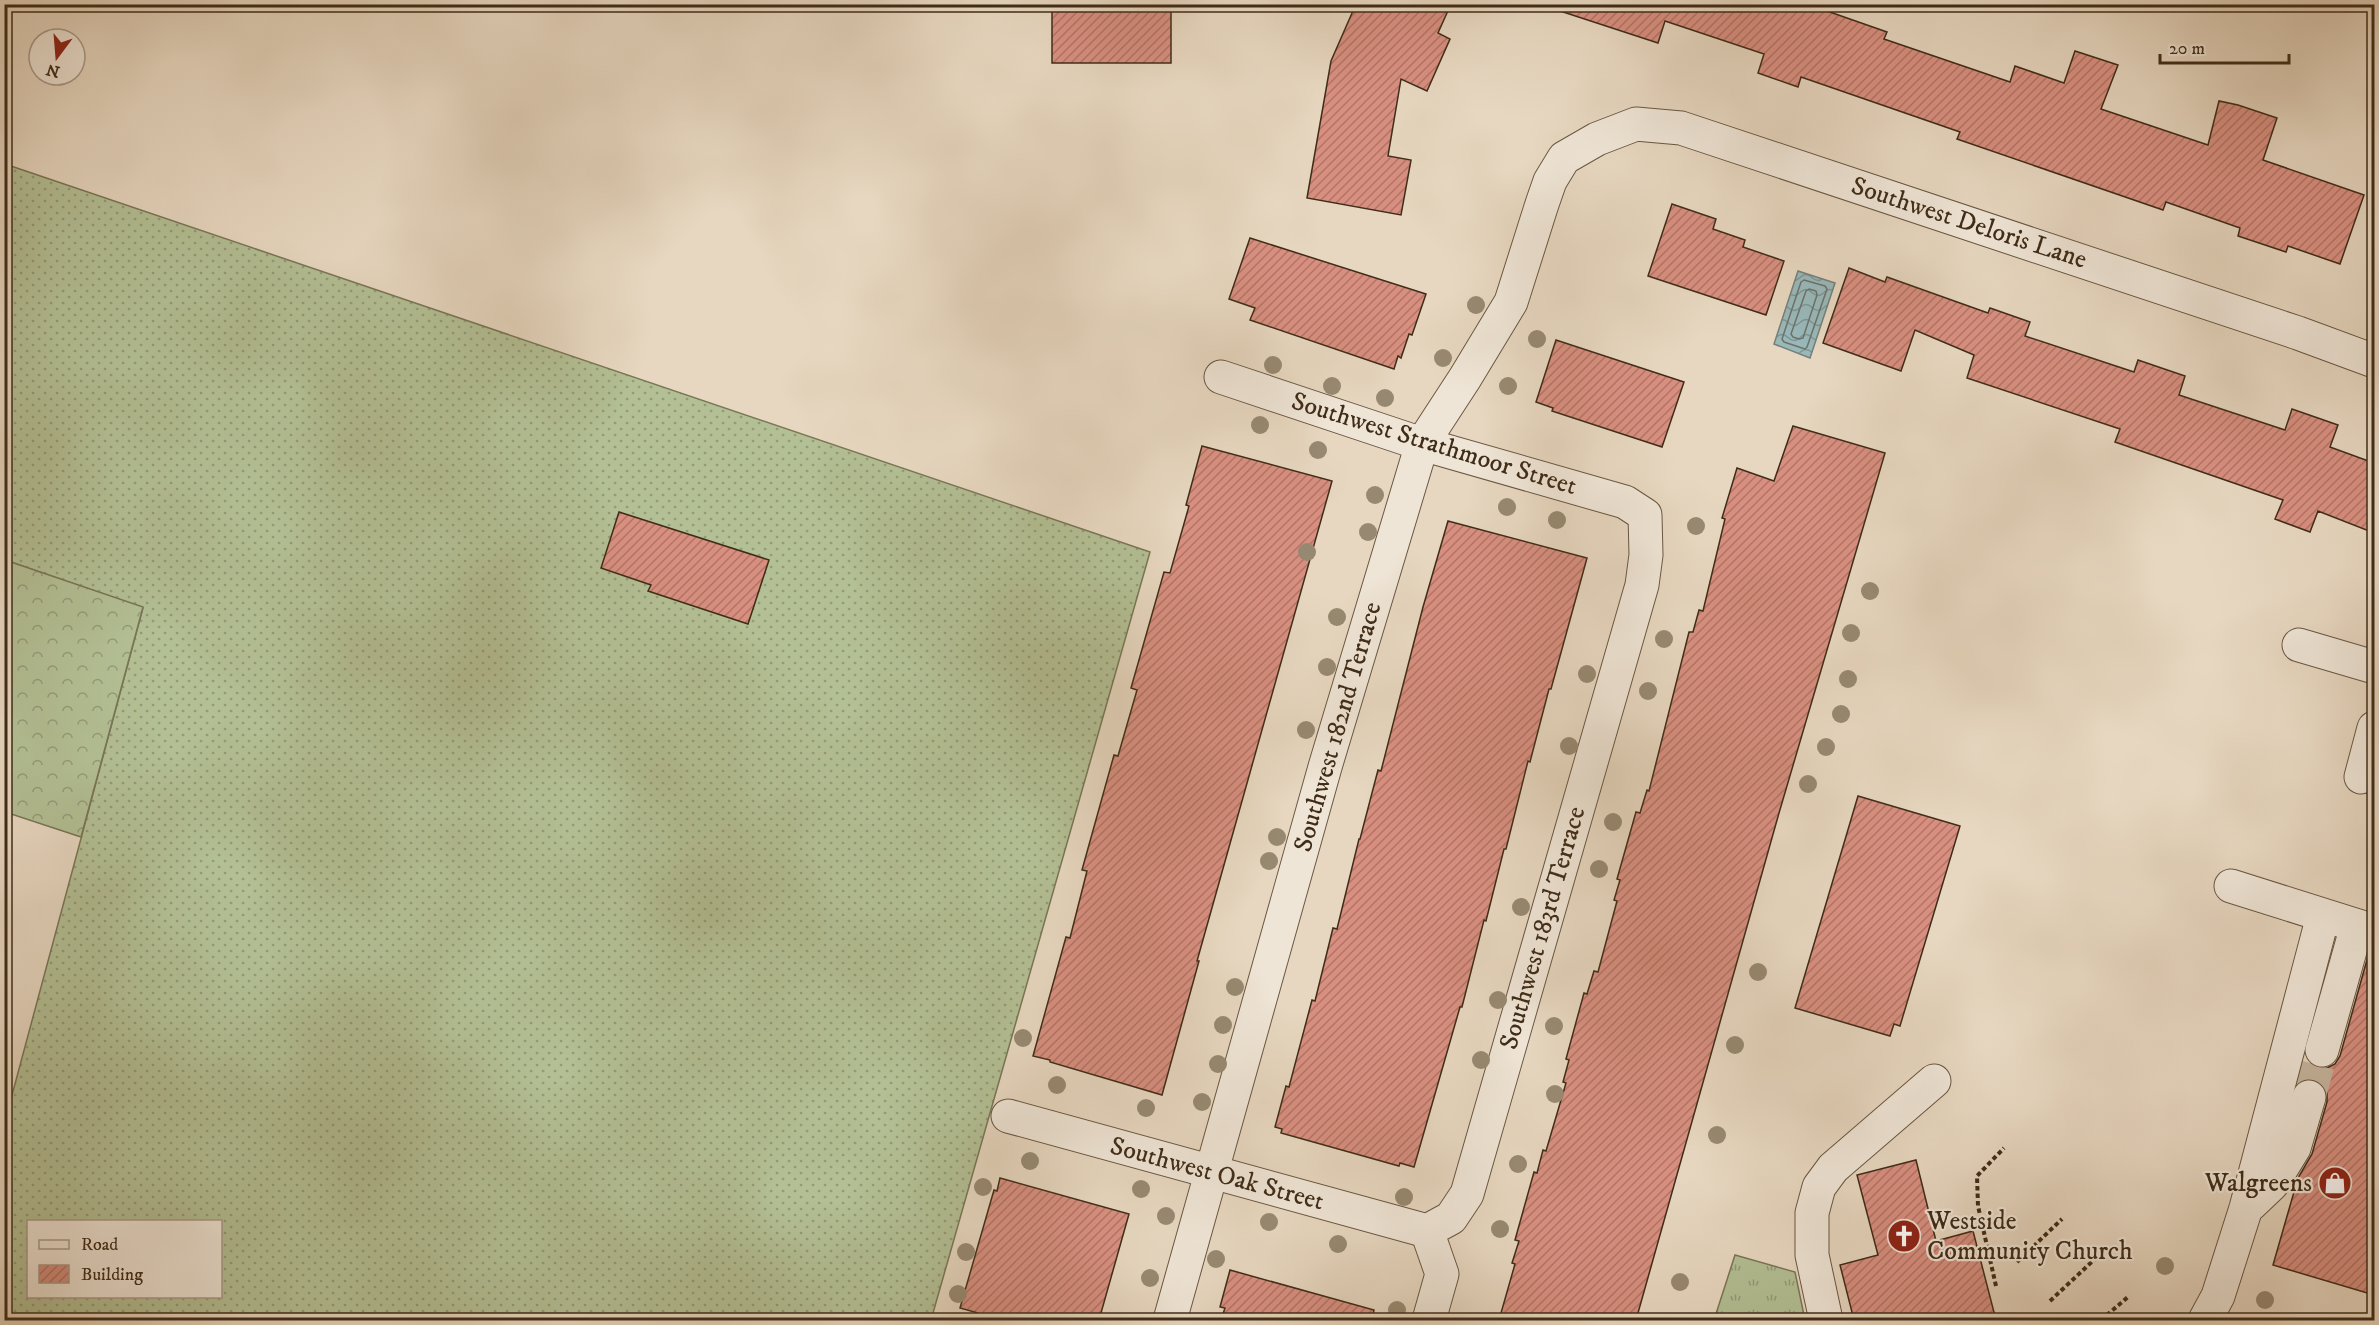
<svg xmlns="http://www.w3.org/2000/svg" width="2379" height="1325" font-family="'IM FELL DW Pica',serif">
  <defs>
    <pattern id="grass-dots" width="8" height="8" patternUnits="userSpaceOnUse" patternTransform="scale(1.5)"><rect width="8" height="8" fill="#b3bf94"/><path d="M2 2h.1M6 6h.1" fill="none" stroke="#939b78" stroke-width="1.8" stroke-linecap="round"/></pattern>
    <pattern id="forest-crowns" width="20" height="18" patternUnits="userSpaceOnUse" patternTransform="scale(1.5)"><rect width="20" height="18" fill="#b3bf94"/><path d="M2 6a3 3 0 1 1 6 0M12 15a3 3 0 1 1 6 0" fill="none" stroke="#939b78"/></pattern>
    <pattern id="park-tufts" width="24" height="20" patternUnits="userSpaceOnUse" patternTransform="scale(1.5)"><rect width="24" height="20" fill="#b3bf94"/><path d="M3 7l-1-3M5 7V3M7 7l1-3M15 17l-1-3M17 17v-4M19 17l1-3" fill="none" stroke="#939b78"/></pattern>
    <pattern id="water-waves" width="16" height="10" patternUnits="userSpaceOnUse" patternTransform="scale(1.5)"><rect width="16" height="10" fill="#98b8ba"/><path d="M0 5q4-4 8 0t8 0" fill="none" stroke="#7d9696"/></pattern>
    <pattern id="building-hatch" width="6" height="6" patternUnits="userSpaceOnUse" patternTransform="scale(1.5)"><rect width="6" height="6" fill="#d98f80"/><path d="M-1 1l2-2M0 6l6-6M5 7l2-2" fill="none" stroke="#b17568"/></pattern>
  </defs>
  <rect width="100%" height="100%" fill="#e7d7c0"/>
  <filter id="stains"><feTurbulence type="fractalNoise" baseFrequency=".00333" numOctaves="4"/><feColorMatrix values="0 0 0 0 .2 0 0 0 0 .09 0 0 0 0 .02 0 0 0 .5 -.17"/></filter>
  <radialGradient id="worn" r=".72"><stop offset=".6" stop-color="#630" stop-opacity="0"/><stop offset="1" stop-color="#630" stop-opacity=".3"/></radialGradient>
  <path fill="url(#grass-dots)" stroke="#797656" stroke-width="1.5" fill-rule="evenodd" d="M5 164 1150 552 931 1320H5V1121L143 608 5 560 4 232 9 216 5 214ZM28 1222H220V1296H28Z"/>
  <polygon fill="url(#forest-crowns)" stroke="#797656" stroke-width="1.5" points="5,560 143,607 81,837 5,812"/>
  <polygon fill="url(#park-tufts)" stroke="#797656" stroke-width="1.5" points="1735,1255 1795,1272 1805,1320 1714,1320"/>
  <polygon fill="url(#water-waves)" stroke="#748079" stroke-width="1.5" points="1798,271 1835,283 1810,358 1774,344"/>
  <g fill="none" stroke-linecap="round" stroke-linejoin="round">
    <g stroke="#6c7269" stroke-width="1.5">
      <polygon points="1804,280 1825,286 1827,289 1807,347 1805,349 1784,342 1782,339 1801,282"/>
      <polygon points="1809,289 1816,291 1817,295 1803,338 1799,339 1793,337 1791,334 1806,291"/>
    </g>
  </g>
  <g fill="url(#building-hatch)" stroke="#3f2c18" stroke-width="1.5">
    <rect x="1052" y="4" width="119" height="59"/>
    <polygon points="1356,4 1451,4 1438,33 1450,39 1427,91 1401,79 1388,156 1411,160 1401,215 1307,198 1331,61"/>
    <polygon points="1561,4 1807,4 1887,32 1884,39 2010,82 2015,66 2064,83 2075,51 2118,65 2101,109 2208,145 2219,101 2238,105 2277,118 2263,160 2364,195 2340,264 2288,246 2286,252 2238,236 2240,228 2166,202 2163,210 1957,139 1960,132 1801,77 1798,87 1758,73 1764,54 1665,21 1658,43 1560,11"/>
    <polygon points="1672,204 1716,219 1713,229 1745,240 1743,247 1784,261 1766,315 1648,276"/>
    <polygon points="1250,238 1426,294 1412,335 1409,334 1401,358 1398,356 1394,369 1250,320 1255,308 1229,299"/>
    <polygon points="1849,268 1885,282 1887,277 1988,313 1990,308 2030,322 2025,336 2134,372 2138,360 2185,376 2179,395 2285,430 2292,409 2338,425 2330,447 2374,463 2374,533 2318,511 2310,532 2275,519 2283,500 2115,442 2120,429 1967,378 1974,355 1915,330 1901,371 1823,343"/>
    <polygon points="1556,340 1684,382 1662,447 1552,411 1553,408 1536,402"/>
    <polygon points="1793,426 1885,453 1779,813 1636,1320 1499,1320 1515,1264 1512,1263 1519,1241 1515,1240 1534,1172 1537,1173 1543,1150 1546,1151 1566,1083 1563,1082 1569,1060 1566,1059 1584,993 1587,994 1594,971 1598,972 1617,901 1614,900 1620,880 1617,879 1636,812 1640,813 1647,790 1649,791 1689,632 1693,632 1699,610 1703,611 1725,519 1722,518 1737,468 1774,481"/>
    <polygon points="1202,446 1332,481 1197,961 1199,961 1162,1095 1050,1062 1050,1060 1033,1056 1066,937 1070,938 1087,871 1082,870 1114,755 1118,756 1137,690 1131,688 1164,572 1170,573 1189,506 1186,505"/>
    <polygon points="619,512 769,560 748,624 648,591 651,585 601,568"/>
    <polygon points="1448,521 1587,558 1551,689 1549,689 1530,762 1528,761 1506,849 1504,849 1486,921 1484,920 1462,1007 1460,1007 1414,1167 1400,1163 1399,1166 1281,1133 1282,1129 1275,1127 1286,1086 1289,1087 1312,1000 1315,1001 1333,928 1337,929 1359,839 1360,839 1378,770 1381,771 1423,607"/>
    <polygon points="1858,796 1960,826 1900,1026 1894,1024 1890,1036 1795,1008"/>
    <polygon points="2370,949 2374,949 2374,1295 2273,1265 2298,1178 2312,1154 2327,1102 2327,1093 2323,1085 2312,1079 2315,1067 2327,1068 2335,1064 2340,1056"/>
    <polygon points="1916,1160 1936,1241 1973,1231 1996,1320 1854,1320 1840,1265 1878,1255 1857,1175"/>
    <polygon points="1000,1178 1129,1214 1099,1320 976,1320 978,1313 960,1308 994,1190 997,1191"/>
    <polygon points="1230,1270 1374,1310 1372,1320 1221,1320 1225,1308 1220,1307"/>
  </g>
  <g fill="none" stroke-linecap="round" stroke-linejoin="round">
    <polyline stroke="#c5b59e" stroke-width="33" stroke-dasharray="33 16" stroke-linecap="butt" points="2309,1097 2322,1050"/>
    <defs>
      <g id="minor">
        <polyline points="1221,377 1422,444 1625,502 1645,515 1646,555 1642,585 1467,1194 1451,1218 1427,1231 1442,1274 1429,1320"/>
        <polyline points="2299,645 2374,667"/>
        <polyline points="2361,777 2374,728"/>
        <polyline points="2231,886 2374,931"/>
        <polyline points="2322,1050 2357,926"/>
        <polyline points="1008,1116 1427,1231"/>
        <polyline points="2251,1204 2272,1184 2294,1148 2309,1097"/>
        <polyline points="1170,1320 1325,767 1422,444 1465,378 1511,302 1542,204 1550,181 1564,158 1597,139 1636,124 1681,128 2298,333 2374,361"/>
        <polyline points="1826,1320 1812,1255 1812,1213 1819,1187 1833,1168 1934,1081"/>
        <polyline points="2205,1320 2218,1296 2246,1208 2323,916"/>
      </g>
    </defs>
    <use href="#minor" stroke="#695742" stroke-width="35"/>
    <g stroke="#3f2c18" stroke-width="4" stroke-dasharray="4.5 3" stroke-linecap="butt">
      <polyline points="2017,1262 2062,1219"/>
      <polyline points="1996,1286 1978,1206 1977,1176 2004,1148"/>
      <polyline points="2050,1301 2096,1258"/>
      <polyline points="2101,1320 2128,1297"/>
    </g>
    <use href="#minor" stroke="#efe5d6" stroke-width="33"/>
  </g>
  <g fill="#978971">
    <circle cx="1476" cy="305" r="9"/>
    <circle cx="1537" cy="339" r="9"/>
    <circle cx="1443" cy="358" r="9"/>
    <circle cx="1273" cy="365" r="9"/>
    <circle cx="1332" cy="386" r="9"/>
    <circle cx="1508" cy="386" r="9"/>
    <circle cx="1385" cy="398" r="9"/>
    <circle cx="1260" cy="425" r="9"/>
    <circle cx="1318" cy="450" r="9"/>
    <circle cx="1375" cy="495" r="9"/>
    <circle cx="1507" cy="507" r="9"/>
    <circle cx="1557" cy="520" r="9"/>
    <circle cx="1696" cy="526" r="9"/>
    <circle cx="1368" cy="532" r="9"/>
    <circle cx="1307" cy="552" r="9"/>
    <circle cx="1870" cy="591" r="9"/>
    <circle cx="1337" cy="617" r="9"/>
    <circle cx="1851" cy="633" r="9"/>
    <circle cx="1664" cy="639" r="9"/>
    <circle cx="1327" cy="667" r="9"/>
    <circle cx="1587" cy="674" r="9"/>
    <circle cx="1848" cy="679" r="9"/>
    <circle cx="1648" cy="691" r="9"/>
    <circle cx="1841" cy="714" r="9"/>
    <circle cx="1306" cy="730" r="9"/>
    <circle cx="1569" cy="746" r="9"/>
    <circle cx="1826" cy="747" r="9"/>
    <circle cx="1808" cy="784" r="9"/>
    <circle cx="1613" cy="822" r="9"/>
    <circle cx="1277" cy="837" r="9"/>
    <circle cx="1269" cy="861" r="9"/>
    <circle cx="1599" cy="869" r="9"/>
    <circle cx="1521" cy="907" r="9"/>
    <circle cx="1758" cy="972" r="9"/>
    <circle cx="1235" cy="987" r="9"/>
    <circle cx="1498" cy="1000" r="9"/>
    <circle cx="1223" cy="1025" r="9"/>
    <circle cx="1554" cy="1026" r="9"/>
    <circle cx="1023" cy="1038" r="9"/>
    <circle cx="1735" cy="1045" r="9"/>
    <circle cx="1481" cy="1060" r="9"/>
    <circle cx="1218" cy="1064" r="9"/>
    <circle cx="1057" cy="1085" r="9"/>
    <circle cx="1555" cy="1094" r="9"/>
    <circle cx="1202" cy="1102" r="9"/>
    <circle cx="1146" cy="1108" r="9"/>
    <circle cx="1717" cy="1135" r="9"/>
    <circle cx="1030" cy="1161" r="9"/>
    <circle cx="1518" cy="1164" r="9"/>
    <circle cx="983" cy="1187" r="9"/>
    <circle cx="1141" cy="1189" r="9"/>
    <circle cx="1404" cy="1197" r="9"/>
    <circle cx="1166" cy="1216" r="9"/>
    <circle cx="1269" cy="1222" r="9"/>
    <circle cx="1500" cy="1229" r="9"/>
    <circle cx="1338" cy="1244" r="9"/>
    <circle cx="966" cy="1252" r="9"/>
    <circle cx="1216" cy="1259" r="9"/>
    <circle cx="2165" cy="1266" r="9"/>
    <circle cx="1150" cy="1278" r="9"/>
    <circle cx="1680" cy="1282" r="9"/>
    <circle cx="958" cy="1294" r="9"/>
    <circle cx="2265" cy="1300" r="9"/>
    <circle cx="1397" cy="1310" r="9"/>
  </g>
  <defs>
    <symbol id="shop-disc" viewBox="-11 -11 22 22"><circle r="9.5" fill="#8f2418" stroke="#efe5d6"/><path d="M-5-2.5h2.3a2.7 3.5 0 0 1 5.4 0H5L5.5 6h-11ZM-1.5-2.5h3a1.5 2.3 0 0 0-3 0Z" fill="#fff"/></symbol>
    <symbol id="church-disc" viewBox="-11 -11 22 22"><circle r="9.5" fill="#8f2418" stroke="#efe5d6"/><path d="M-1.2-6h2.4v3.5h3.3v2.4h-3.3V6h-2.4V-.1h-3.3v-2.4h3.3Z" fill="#fff"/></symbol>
  </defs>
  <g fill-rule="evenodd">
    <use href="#shop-disc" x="2316" y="1164" width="38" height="38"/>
    <use href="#church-disc" x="1885" y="1217" width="38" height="38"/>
  </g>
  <g text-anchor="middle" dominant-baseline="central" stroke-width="4.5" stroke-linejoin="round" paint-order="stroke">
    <g font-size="26" fill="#3f2c18" stroke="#efe5d6">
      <text transform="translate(1969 223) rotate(18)">Southwest Deloris Lane</text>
      <text transform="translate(1434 444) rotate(17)">Southwest Strathmoor Street</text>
      <text transform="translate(1338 727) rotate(-74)">Southwest 182nd Terrace</text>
      <text transform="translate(1543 928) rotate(-74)">Southwest 183rd Terrace</text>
      <text transform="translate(1217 1174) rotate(15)">Southwest Oak Street</text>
    </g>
    <g font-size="26" fill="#3f2c18" stroke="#efe5d6" text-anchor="end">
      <text x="2312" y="1183">Walgreens</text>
      <text x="1927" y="1221" text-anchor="start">Westside<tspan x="1927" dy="30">Community Church</tspan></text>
    </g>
  </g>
  <rect width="2379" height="1325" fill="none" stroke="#e7d7c0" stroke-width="24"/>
  <rect x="6" y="6" width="2367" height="1313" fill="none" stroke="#3f2c18" stroke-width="3"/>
  <rect x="12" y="12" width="2355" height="1301" fill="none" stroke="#3f2c18" stroke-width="1.5"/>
  <rect x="27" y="1220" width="195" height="78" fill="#efe5d6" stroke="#a99b8a" stroke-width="1.5"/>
  <rect x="39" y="1240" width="30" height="9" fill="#efe5d6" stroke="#a99b8a" stroke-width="1.5"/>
  <text x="81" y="1250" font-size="18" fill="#3f2c18">Road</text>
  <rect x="39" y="1265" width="30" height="18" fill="url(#building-hatch)" stroke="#a99b8a" stroke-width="1.5"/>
  <text x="81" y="1280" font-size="18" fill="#3f2c18">Building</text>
  <g transform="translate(57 57) rotate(196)"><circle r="28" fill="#efe5d6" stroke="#a99b8a" stroke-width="1.5"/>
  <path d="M0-4.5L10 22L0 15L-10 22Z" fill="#8f2418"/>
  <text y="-9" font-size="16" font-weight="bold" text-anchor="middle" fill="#3f2c18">N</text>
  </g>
  <path d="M2160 54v9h129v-9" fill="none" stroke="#3f2c18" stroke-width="3"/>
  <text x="2169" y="54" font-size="18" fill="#3f2c18" stroke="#efe5d6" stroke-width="4.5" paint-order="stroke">20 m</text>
  <rect width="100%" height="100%" filter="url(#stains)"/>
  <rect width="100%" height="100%" fill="url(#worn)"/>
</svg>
